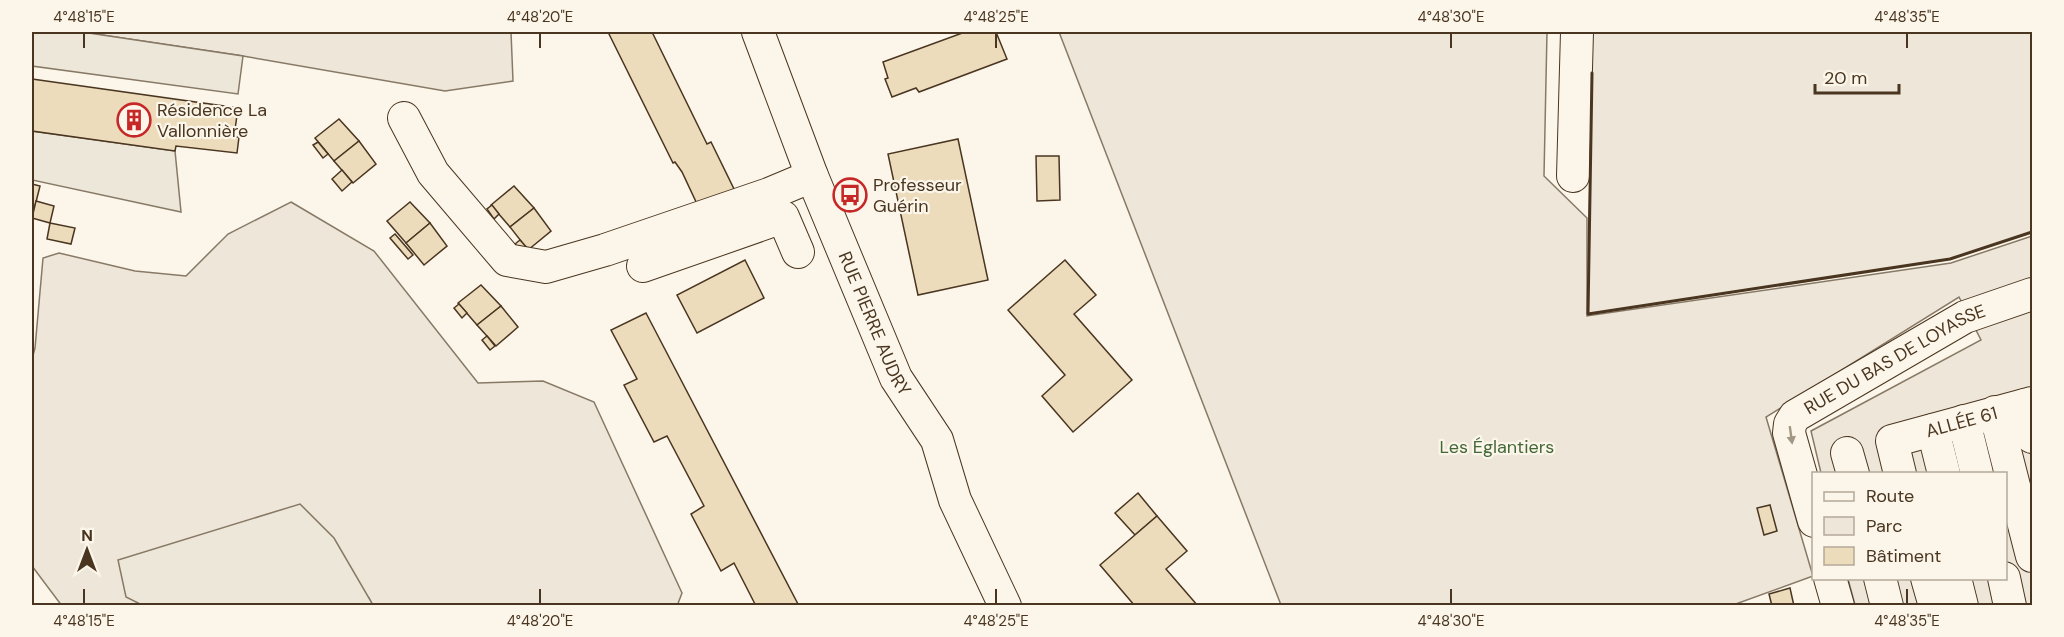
<svg xmlns="http://www.w3.org/2000/svg" width="2064" height="637" font-family="'DM Sans',sans-serif">
  <rect width="100%" height="100%" fill="#fbf6e9"/>
  <g fill="#ede6d9" stroke="#887966" stroke-width="1.5">
    <polygon points="82,32 511,32 513,81 445,91 243,56"/>
    <polygon points="1059,32 1547,32 1544,176 1587,218 1587,316 1951,263 2032,236 2032,605 1855,605 1848,579 2006,578 2006,474 1821,473 1811,431 1981,340 1959,297 1766,417 1813,576 1733,605 1281,605"/>
    <polygon points="1592,32 2032,32 2032,232 1950,259 1588,314"/>
    <polygon points="291,202 374,251 478,383 543,381 594,402 682,593 677,606 373,606 369,598 347,606 62,606 32,566 32,359 35,348 43,258 59,253 135,271 186,276 228,234"/>
  </g>
  <g fill="#ede7d9" stroke="#887966" stroke-width="1.5">
    <polygon points="32,32 82,32 243,56 238,94 32,66"/>
    <polygon points="32,131 175,151 181,212 32,180"/>
    <polygon points="300,504 334,538 373,605 144,606 126,597 118,560"/>
  </g>
  <g fill="#ecdcbc" stroke="#4a3520" stroke-width="1.5">
    <polygon points="608,32 652,32 707,144 711,142 734,189 698,206 682,172 675,162 673,163"/>
    <polygon points="965,32 996,32 1007,59 919,92 916,88 892,97 885,79 888,78 883,62"/>
    <polygon points="32,79 238,108 234,137 239,137 237,153 176,146 175,151 32,131"/>
    <polygon points="339,119 359,141 334,161 315,138"/>
    <polygon points="958,139 988,280 918,295 888,154"/>
    <polygon points="359,141 376,164 353,183 334,161"/>
    <polygon points="318,142 328,154 323,158 313,145"/>
    <polygon points="1036,156 1059,156 1060,200 1037,201"/>
    <polygon points="342,170 352,182 342,191 332,179"/>
    <polygon points="32,184 40,186 32,218"/>
    <polygon points="514,186 534,208 510,227 491,205"/>
    <polygon points="36,201 54,206 50,223 32,218"/>
    <polygon points="410,202 430,223 406,243 387,221"/>
    <polygon points="492,205 499,214 494,219 487,209"/>
    <polygon points="534,208 551,231 528,250 510,227"/>
    <polygon points="50,223 75,228 71,244 47,239"/>
    <polygon points="430,223 447,246 424,265 406,243"/>
    <polygon points="395,234 413,255 408,259 390,238"/>
    <polygon points="520,240 528,249 523,253 515,244"/>
    <polygon points="745,260 764,298 697,333 677,295"/>
    <polygon points="1065,260 1096,295 1074,314 1132,380 1073,432 1042,396 1065,375 1008,310"/>
    <polygon points="481,285 501,306 477,325 458,303"/>
    <polygon points="459,304 467,313 462,318 454,308"/>
    <polygon points="501,306 518,327 496,346 477,325"/>
    <polygon points="646,313 799,606 756,606 734,563 721,571 691,514 704,506 667,436 654,442 624,385 637,379 611,330"/>
    <polygon points="487,336 495,346 490,350 482,340"/>
    <polygon points="1138,493 1157,516 1135,535 1115,513"/>
    <polygon points="1770,505 1777,531 1764,535 1757,508"/>
    <polygon points="1157,516 1187,551 1166,569 1198,606 1135,606 1100,565"/>
    <polygon points="1790,588 1794,606 1772,606 1769,594"/>
  </g>
  <g fill="none" stroke-linecap="round" stroke-linejoin="round">
    <defs>
      <g id="minor">
        <path id="s1" d="M758 32 812 176 896 378 937 440 955 500 1005 606"/>
        <polyline points="404,118 433,173 507,260 546,267 605,250 769,194 812,176"/>
        <polyline points="1573,176 1577,32"/>
        <polyline points="643,266 783,217 798,252"/>
        <polyline points="2025,405 2032,437"/>
        <polyline points="1995,412 2032,556"/>
        <polyline points="1964,421 1977,474"/>
        <polyline points="1933,430 1944,474"/>
        <polyline points="1847,453 1853,474"/>
        <path id="s2" d="M1900 474 1892 441 2032 403"/>
        <path id="s3" d="M1814 521 1789 433 1790 424 1795 416 1965 317 2032 294"/>
        <polyline points="1830,578 1838,606"/>
        <polyline points="1880,578 1887,606"/>
        <polyline points="1927,578 1935,606"/>
        <polyline points="1955,578 1962,606"/>
        <polyline points="2004,578 2010,606"/>
      </g>
    </defs>
    <use href="#minor" stroke="#4a3520" stroke-width="34"/>
    <use href="#minor" stroke="#fbf6e9" stroke-width="32"/>
    <polyline stroke="#4a3520" stroke-width="3" points="1592,73 1588,314 1950,259 2032,232"/>
  </g>
  <defs><path id="oneway-solid" d="M-6-.8H1V-3.2L6.5 0L1 3.2V.8H-6Z" transform="scale(1.5)"/></defs>
  <use fill="#a29684" href="#oneway-solid" transform="translate(1791 435) rotate(82)"/>
  <path fill="none" stroke="#4a3520" stroke-width="2" d="M84 33V48M540 33V48M996 33V48M1451 33V48M1907 33V48M84 589V604M540 589V604M996 589V604M1451 589V604M1907 589V604"/>
  <defs>
    <symbol id="building-ring" viewBox="-11 -11 22 22"><circle r="9.5" fill="#fbf6e9" stroke="#c62828" stroke-width="1.5"/><path d="M-4-6H4V6H1V3H-1V6H-4ZM-2.5-4.3h1.7v1.8h-1.7ZM.8-4.3h1.7v1.8H.8ZM-2.5-1h1.7V.8h-1.7ZM.8-1h1.7V.8H.8Z" fill="#c62828"/></symbol>
    <symbol id="bus-ring" viewBox="-11 -11 22 22"><circle r="9.5" fill="#fbf6e9" stroke="#c62828" stroke-width="1.5"/><path d="M-5-6H5V4H4V6H2V4H-2V6H-4V4H-5ZM-3.5-4V0h7V-4ZM-3.5 1.2v1.5H-2V1.2ZM2 1.2v1.5H3.5V1.2Z" fill="#c62828"/></symbol>
  </defs>
  <g fill-rule="evenodd">
    <use href="#building-ring" x="115" y="101" width="38" height="38"/>
    <use href="#bus-ring" x="831" y="176" width="38" height="38"/>
  </g>
  <g text-anchor="middle" dominant-baseline="central" stroke-width="4.5" stroke-linejoin="round" paint-order="stroke">
    <g font-size="18" fill="#4a3520" stroke="#fbf6e9" text-anchor="start">
      <text x="157" y="110">Résidence La<tspan x="157" dy="21">Vallonnière</tspan></text>
      <text x="873" y="185">Professeur<tspan x="873" dy="21">Guérin</tspan></text>
    </g>
    <g font-size="18" fill="#4a3520" stroke="#fbf6e9">
      <text stroke="none"><textPath href="#s1" startOffset="314">RUE PIERRE AUDRY</textPath></text>
      <text stroke="none"><textPath href="#s3" startOffset="225">RUE DU BAS DE LOYASSE</textPath></text>
      <text stroke="none"><textPath href="#s2" startOffset="106">ALLÉE 61</textPath></text>
    </g>
    <g font-size="18" fill="#436837" stroke="#fbf6e9">
      <text x="1497" y="447">Les Églantiers</text>
    </g>
  </g>
  <rect width="2064" height="637" fill="none" stroke="#fbf6e9" stroke-width="66"/>
  <rect x="1812" y="472" width="195" height="108" fill="#fbf6e9" stroke="#b4a999" stroke-width="1.5"/>
  <rect x="1824" y="492" width="30" height="9" fill="#fbf6e9" stroke="#b4a999" stroke-width="1.5"/>
  <text x="1866" y="502" font-size="18" fill="#4a3520">Route</text>
  <rect x="1824" y="517" width="30" height="18" fill="#ede6d9" stroke="#b4a999" stroke-width="1.5"/>
  <text x="1866" y="532" font-size="18" fill="#4a3520">Parc</text>
  <rect x="1824" y="547" width="30" height="18" fill="#ecdcbc" stroke="#b4a999" stroke-width="1.5"/>
  <text x="1866" y="562" font-size="18" fill="#4a3520">Bâtiment</text>
  <g transform="translate(87 550)" stroke="#fbf6e9" stroke-width="4.5" paint-order="stroke">
  <path d="M0-4.5L10 22L0 15L-10 22Z" fill="#4a3520"/>
  <text y="-9" font-size="16" font-weight="bold" text-anchor="middle" fill="#4a3520">N</text>
  </g>
  <path d="M1815 84v9h84v-9" fill="none" stroke="#4a3520" stroke-width="3"/>
  <text x="1824" y="84" font-size="18" fill="#4a3520" stroke="#fbf6e9" stroke-width="4.5" paint-order="stroke">20 m</text>
  <rect x="33" y="33" width="1998" height="571" fill="none" stroke="#4a3520" stroke-width="2"/>
  <g font-size="15" text-anchor="middle" fill="#4a3520">
    <text x="84" y="22">4°48'15"E</text>
    <text x="540" y="22">4°48'20"E</text>
    <text x="996" y="22">4°48'25"E</text>
    <text x="1451" y="22">4°48'30"E</text>
    <text x="1907" y="22">4°48'35"E</text>
    <text x="84" y="626">4°48'15"E</text>
    <text x="540" y="626">4°48'20"E</text>
    <text x="996" y="626">4°48'25"E</text>
    <text x="1451" y="626">4°48'30"E</text>
    <text x="1907" y="626">4°48'35"E</text>
  </g>
</svg>
